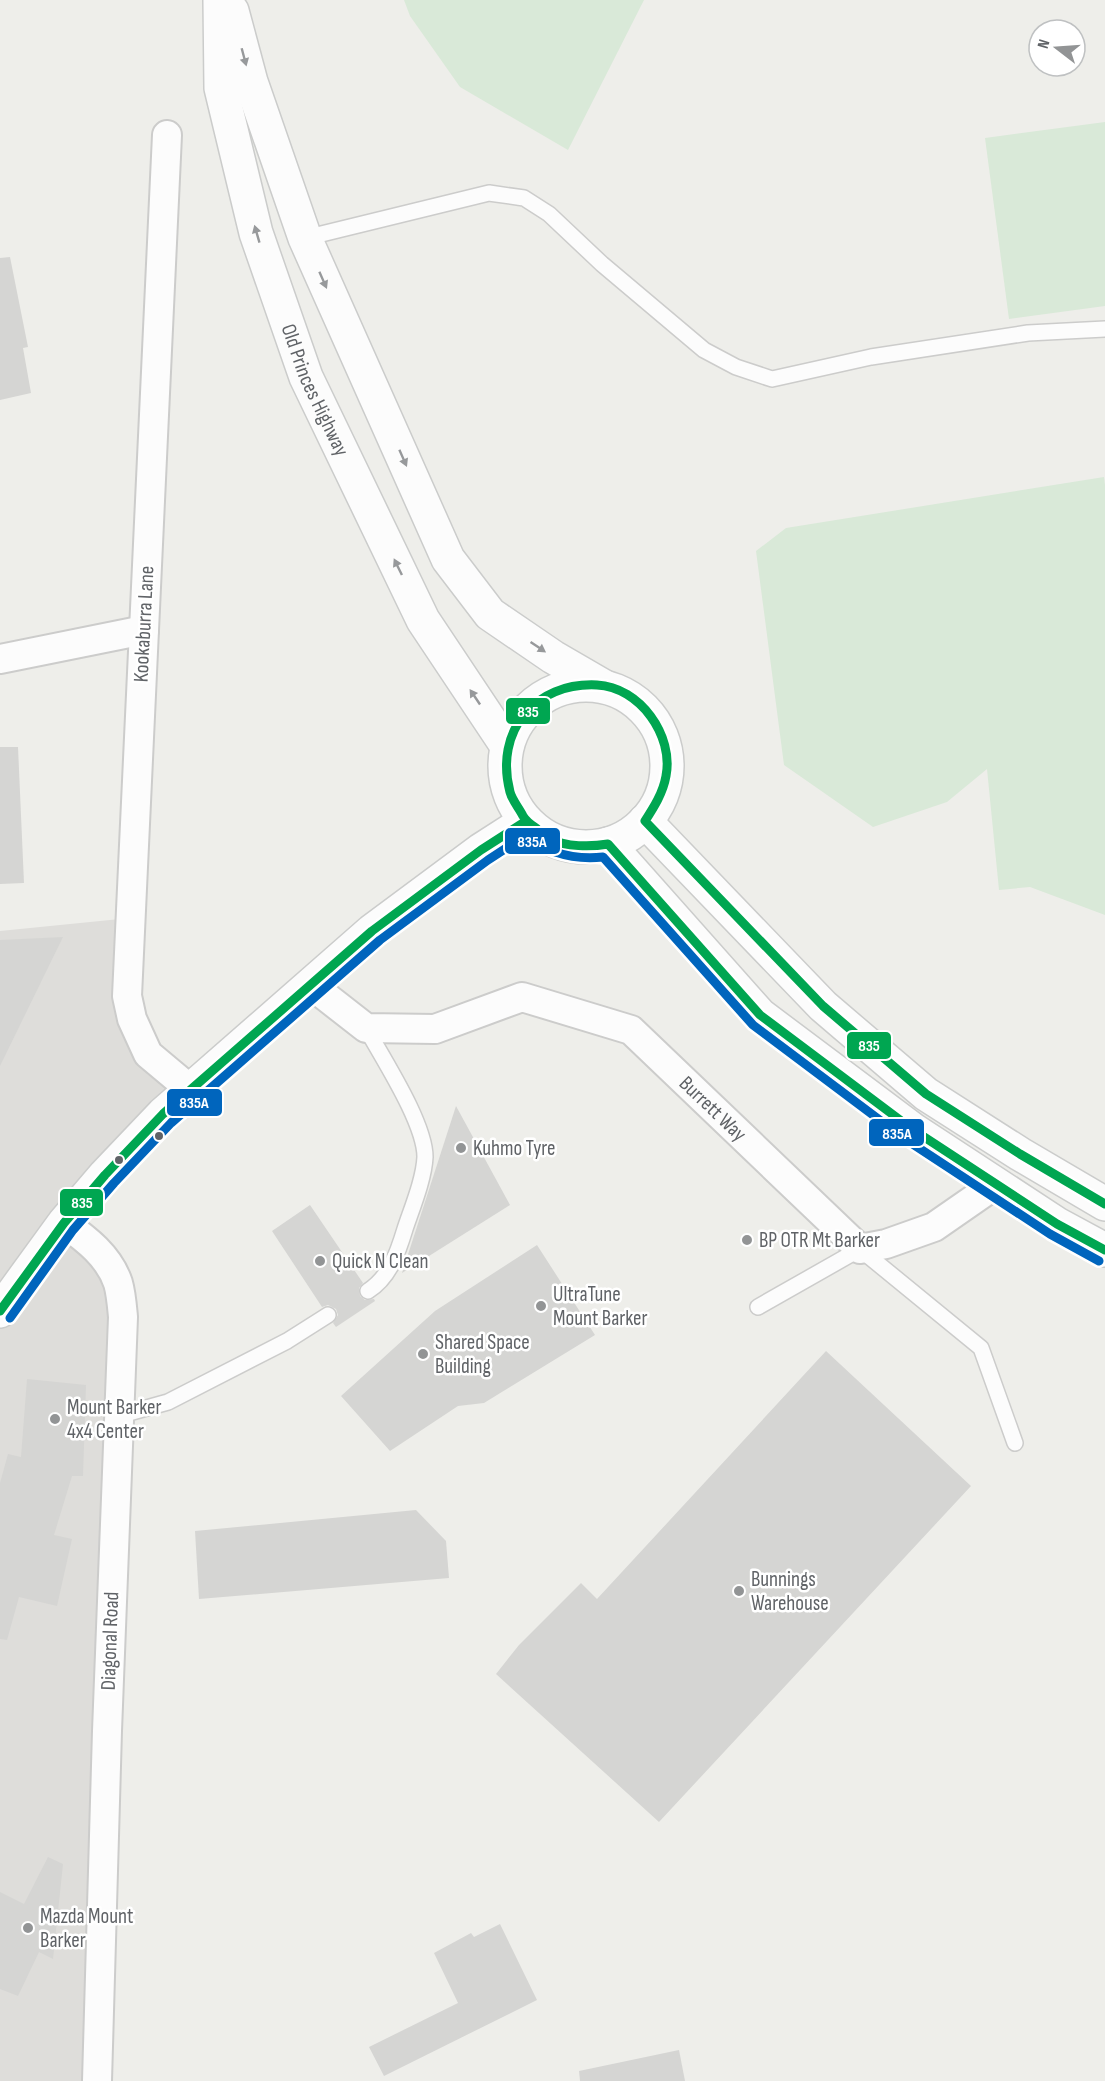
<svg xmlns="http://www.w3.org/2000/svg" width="1105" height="2081" font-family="'Sofia Sans Condensed',sans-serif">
  <rect width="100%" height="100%" fill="#eeeeea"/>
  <polygon fill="#deddda" points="130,918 132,1019 191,1090 65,1223 118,1283 97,2081 0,2081 0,931"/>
  <g fill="#d9e9d8">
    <polygon points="404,0 644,0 568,150 460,87 410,16"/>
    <polygon points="1105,122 1105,306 1009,319 985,138"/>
    <polygon points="1104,477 1105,485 1105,915 1030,887 999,890 987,769 947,802 873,827 784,765 756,551 786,528"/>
  </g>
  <g fill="#d5d5d3">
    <polygon points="10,257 28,347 23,348 31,393 0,400 0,258"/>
    <polygon points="0,747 18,747 24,883 0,884"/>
    <polygon points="63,937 0,1066 0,940"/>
    <polygon points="456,1106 510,1205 402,1273"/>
    <polygon points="310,1205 363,1283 359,1288 360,1296 365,1300 374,1299 375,1301 336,1327 333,1323 338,1315 336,1309 328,1305 322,1307 272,1231"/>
    <polygon points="537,1245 595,1335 484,1403 458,1406 390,1451 341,1396 435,1311"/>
    <polygon points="826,1351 971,1486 659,1822 496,1674 519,1645 581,1583 597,1599"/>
    <polygon points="27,1379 86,1385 83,1476 72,1476 54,1535 72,1539 57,1606 19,1597 7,1640 0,1639 0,1483 8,1454 21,1457"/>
    <polygon points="416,1510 446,1541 449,1578 199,1599 195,1531"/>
    <polygon points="48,1857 63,1864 53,1959 39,1952 18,1996 0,1989 0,1892 24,1904"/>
    <polygon points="500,1924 537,2000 384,2076 369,2047 458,2003 434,1953 471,1933 474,1937"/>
    <polygon points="679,2050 685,2081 580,2081 579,2071"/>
  </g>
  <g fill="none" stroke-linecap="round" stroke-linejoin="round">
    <defs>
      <g id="service">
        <polyline points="305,238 489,193 524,198 549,214 602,264 704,350 736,367 772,379 871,357 1028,333 1105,329"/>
        <path d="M366 1028C383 1059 425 1123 425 1157 424 1179 412 1208 405 1229 398 1252 390 1277 368 1291"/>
        <polyline points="758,1307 860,1249 981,1348 1015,1443"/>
        <polyline points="118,1416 168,1402 287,1341 328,1315"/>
      </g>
      <g id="minor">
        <polyline points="167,135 127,996 132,1019 148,1054 191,1090"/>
        <polyline points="0,659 144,630"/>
        <path id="s1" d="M311 985 366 1028 435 1029 522 997 631 1030 860 1249 886 1244 934 1227 996 1184"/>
        <path d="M64 1223C86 1239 109 1256 118 1283 121 1293 122 1306 123 1317L107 1731 97 2081"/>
      </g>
      <g id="secondary">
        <path id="s2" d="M220 0 221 88 256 233 306 377 423 620 507 746"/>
        <polyline points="232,11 251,82 305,238 448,559 490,614 553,657 603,686"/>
        <circle cx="586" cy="766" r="81"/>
        <polyline points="645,821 823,1006 926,1094 1020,1154 1105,1204"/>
        <polyline points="608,844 760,1015 912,1129 1057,1224 1105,1250"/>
        <polyline points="0,1311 64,1223 105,1175 163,1114 372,931 481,850 526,821"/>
      </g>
    </defs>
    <use href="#service" stroke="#cccccb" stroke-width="18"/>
    <use href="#minor" stroke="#cccccb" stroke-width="32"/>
    <use href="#secondary" stroke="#cbcccb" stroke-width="36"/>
    <use href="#service" stroke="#fcfcfc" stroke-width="15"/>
    <use href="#minor" stroke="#fcfcfc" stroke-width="28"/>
    <use href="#secondary" stroke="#fcfcfc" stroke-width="33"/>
    <defs>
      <g id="bus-1">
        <path d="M1105 1204 1020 1154 926 1094 823 1006 645 821C654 807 663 793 666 776 674 736 640 687 597 685 535 682 494 731 510 792 512 800 519 808 523 816 526 821 530 824 536 828 540 832 545 837 550 839 566 847 591 847 608 844L760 1015 912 1129 1057 1224 1105 1250"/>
        <polyline points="0,1311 64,1223 105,1175 163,1114 372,931 481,850 526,821"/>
      </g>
      <path id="bus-2" d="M10 1318 73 1230 114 1183 171 1123 380 940 488 860 525 836C549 854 574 860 603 857L753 1025 905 1139 1050 1234 1099 1261"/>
    </defs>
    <use href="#bus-1" stroke="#fff" stroke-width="14"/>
    <use href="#bus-2" stroke="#fff" stroke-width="14"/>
    <use href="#bus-1" stroke="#00a651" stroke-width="9"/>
    <use href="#bus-2" stroke="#0065bd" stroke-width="9"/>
  </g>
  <defs><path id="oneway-solid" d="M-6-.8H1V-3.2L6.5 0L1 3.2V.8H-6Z" transform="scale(1.5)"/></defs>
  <g fill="#97999b">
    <use href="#oneway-solid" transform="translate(244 57) rotate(75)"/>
    <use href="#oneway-solid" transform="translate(257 234) rotate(-106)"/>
    <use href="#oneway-solid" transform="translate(323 280) rotate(66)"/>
    <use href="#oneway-solid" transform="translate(403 458) rotate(66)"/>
    <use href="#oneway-solid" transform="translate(398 567) rotate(-116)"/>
    <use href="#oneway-solid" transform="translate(538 647) rotate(34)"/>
    <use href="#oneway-solid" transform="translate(475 697) rotate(-124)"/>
  </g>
  <g fill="#606367" stroke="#fff" stroke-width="2">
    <circle cx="159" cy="1136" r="5"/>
    <circle cx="119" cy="1160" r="5"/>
  </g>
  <g fill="#929495" stroke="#fff" stroke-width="2">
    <circle cx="461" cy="1148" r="6"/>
    <circle cx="747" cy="1240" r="6"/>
    <circle cx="320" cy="1261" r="6"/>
    <circle cx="541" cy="1306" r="6"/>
    <circle cx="423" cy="1354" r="6"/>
    <circle cx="55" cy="1419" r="6"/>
    <circle cx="739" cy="1591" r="6"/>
    <circle cx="28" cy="1928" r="6"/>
  </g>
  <g text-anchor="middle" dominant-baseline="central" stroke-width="5" stroke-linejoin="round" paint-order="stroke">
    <g font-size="21" fill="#606367" stroke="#fff">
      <text stroke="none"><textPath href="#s2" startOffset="405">Old Princes Highway</textPath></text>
      <text transform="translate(144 624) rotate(-87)">Kookaburra Lane</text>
      <text stroke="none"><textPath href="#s1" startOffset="459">Burrett Way</textPath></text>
      <text transform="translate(110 1641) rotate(-88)">Diagonal Road</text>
    </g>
    <g font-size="21" fill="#606367" stroke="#fff" text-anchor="start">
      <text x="473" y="1148">Kuhmo Tyre</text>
      <text x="759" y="1240">BP OTR Mt Barker</text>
      <text x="332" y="1261">Quick N Clean</text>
      <text x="553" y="1294">UltraTune<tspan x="553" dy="24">Mount Barker</tspan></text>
      <text x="435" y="1342">Shared Space<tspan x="435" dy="24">Building</tspan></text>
      <text x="67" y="1407">Mount Barker<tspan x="67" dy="24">4x4 Center</tspan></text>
      <text x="751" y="1579">Bunnings<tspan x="751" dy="24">Warehouse</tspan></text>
      <text x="40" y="1916">Mazda Mount<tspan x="40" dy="24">Barker</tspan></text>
    </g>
  </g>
  <g stroke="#fff" stroke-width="2">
    <rect x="505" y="697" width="46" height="28" rx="6" fill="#00a651"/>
    <rect x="504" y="827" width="57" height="28" rx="6" fill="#0065bd"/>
    <rect x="846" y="1031" width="46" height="29" rx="6" fill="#00a651"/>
    <rect x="166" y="1088" width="57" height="29" rx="6" fill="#0065bd"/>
    <rect x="868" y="1118" width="57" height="29" rx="6" fill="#0065bd"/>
    <rect x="59" y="1188" width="45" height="29" rx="6" fill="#00a651"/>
  </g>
  <g font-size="16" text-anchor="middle" font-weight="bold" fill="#fff">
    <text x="528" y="717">835</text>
    <text x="532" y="847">835A</text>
    <text x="869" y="1051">835</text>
    <text x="194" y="1108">835A</text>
    <text x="897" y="1139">835A</text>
    <text x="82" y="1208">835</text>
  </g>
  <g transform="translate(1057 48) rotate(287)"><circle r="28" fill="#ffffff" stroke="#bfc1c2" stroke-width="1.5"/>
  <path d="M0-4.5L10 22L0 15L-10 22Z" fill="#929495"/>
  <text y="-9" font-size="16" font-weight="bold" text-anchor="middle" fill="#606367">N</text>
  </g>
</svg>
